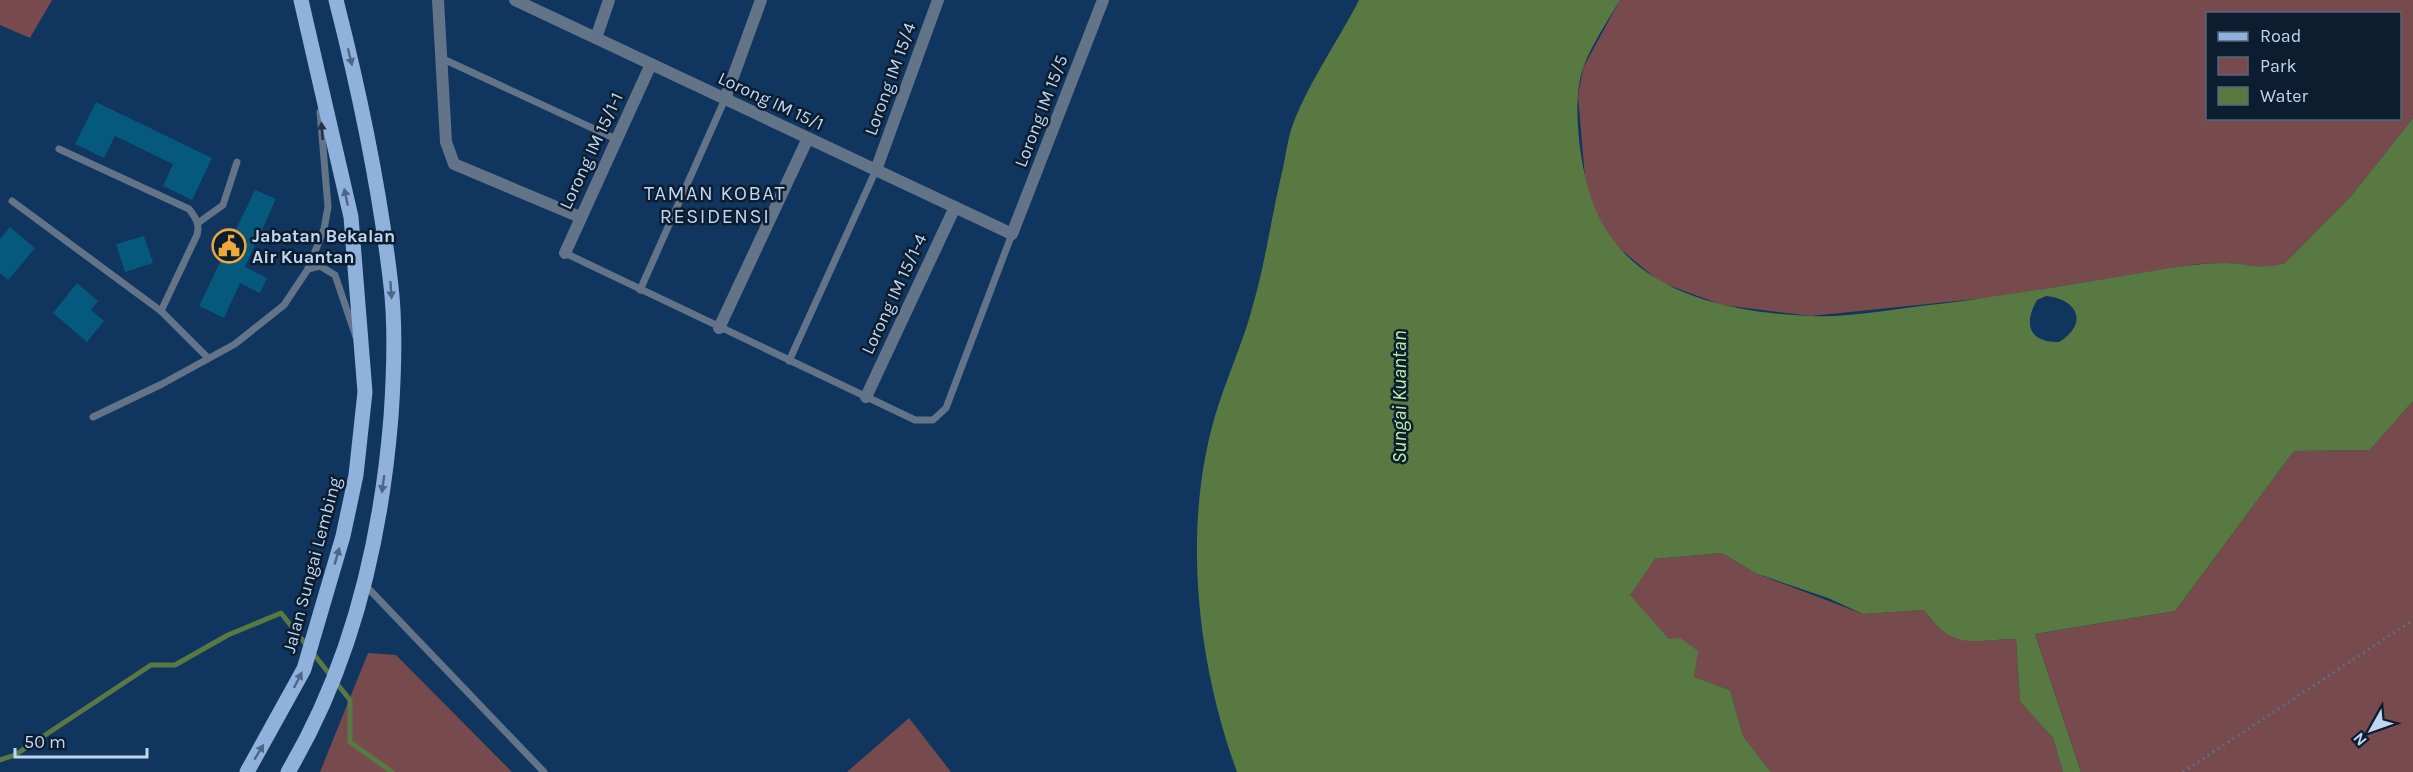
<svg xmlns="http://www.w3.org/2000/svg" width="2413" height="772" font-family="Karla,sans-serif">
  <rect width="100%" height="100%" fill="#10355f"/>
  <g fill="#774a4e" fill-rule="evenodd">
    <polygon points="0,0 52,0 30,38 0,25"/>
    <path d="M1620 0H2413V118L2352 195 2285 263 2270 268 2227 263 2197 264 1996 297 1811 316 1722 305 1660 282 1613 243 1596 216 1585 178 1578 96 1583 68ZM2208 14H2400V118H2208Z"/>
    <polygon points="2413,401 2413,772 2081,772 2035,634 2175,611 2294,451 2370,450"/>
    <path d="M1722 553 1755 573 1863 614 1924 610C1950 649 1974 640 2016 639L2020 702 2053 738 2063 772H1771L1743 736 1730 690 1694 677 1669 639 1629 595 1655 559Z"/>
    <polygon points="368,653 396,655 512,772 320,772"/>
    <polygon points="909,718 951,772 847,772"/>
  </g>
  <path fill="#587942" fill-rule="evenodd" d="M1359 0H1620C1607 22 1592 44 1583 68 1572 100 1579 158 1589 191 1617 289 1719 312 1810 316 1852 318 1897 308 1939 304 2011 295 2081 283 2152 271 2176 267 2200 263 2224 263 2246 263 2263 271 2285 263L2352 195 2413 118V401L2370 450 2294 451 2175 611 2035 634 2081 772H2063L2053 738 2020 702 2016 639C1971 640 1953 651 1924 610L1863 614 1828 598 1755 573 1722 553 1655 559 1630 595 1669 639 1680 638 1698 651 1694 677 1730 690 1743 736 1771 772H1237C1197 662 1182 529 1215 416 1226 379 1243 343 1253 305 1266 260 1272 213 1283 168 1286 154 1288 137 1293 124 1308 84 1339 39 1359 0ZM2046 296C2078 299 2089 324 2059 342 2029 343 2023 324 2037 300Z"/>
  <g fill="none" stroke-linecap="round" stroke-linejoin="round">
    <polyline stroke="#587942" stroke-width="5" points="0,760 15,755 151,665 175,665 228,635 281,613 350,700 350,742 392,772"/>
  </g>
  <g fill="#05597c">
    <polygon points="96,102 212,158 192,200 163,186 173,164 115,136 104,158 75,144"/>
    <polygon points="255,190 276,199 245,267 267,278 260,293 240,283 224,318 199,306"/>
    <polygon points="10,227 35,248 8,280 0,273 0,239"/>
    <polygon points="144,236 153,263 125,272 116,244"/>
    <polygon points="77,283 98,301 91,310 104,321 87,342 53,313"/>
  </g>
  <g fill="none" stroke-linecap="round" stroke-linejoin="round">
    <polyline stroke="#58769a" stroke-width="3" stroke-dasharray="1.5 4.5" stroke-linecap="butt" points="2183,772 2413,620"/>
    <g stroke="#637489" stroke-width="7">
      <polyline points="441,58 616,139"/>
      <path d="M59 149 189 209C196 218 200 224 197 235L161 311"/>
      <polyline points="12,201 161,311 208,358"/>
      <polyline points="198,223 223,205 237,162"/>
      <polyline points="565,253 915,420 933,420 946,408 1012,234"/>
      <polyline points="308,269 320,266 335,275 356,337"/>
      <polyline points="640,290 725,99"/>
      <polyline points="789,361 876,170"/>
      <polyline points="93,417 162,384 235,344 284,305 308,269 324,229 328,207 320,112"/>
      <polyline points="366,586 544,772"/>
    </g>
    <g stroke="#637489" stroke-width="12">
      <polyline points="438,0 446,142 454,164 580,217"/>
      <polyline points="515,0 1012,234 1103,0"/>
      <polyline points="596,38 609,0"/>
      <polyline points="725,99 761,0"/>
      <polyline points="876,170 938,0"/>
      <polyline points="565,253 651,64"/>
      <polyline points="719,328 808,138"/>
      <polyline points="866,397 955,207"/>
    </g>
    <g stroke="#8fb1dc" stroke-width="15">
      <polyline points="247,772 304,669 343,536 356,475 365,392 351,217 301,0"/>
      <path d="M288 772C352 664 381 541 391 417 394 374 396 329 391 286 380 189 360 94 336 0"/>
    </g>
  </g>
  <defs><path id="oneway-solid" d="M-6-.8H1V-3.2L6.5 0L1 3.2V.8H-6Z" transform="scale(1.5)"/></defs>
  <g fill="#4e6786">
    <use href="#oneway-solid" transform="translate(350 57) rotate(76)"/>
    <use href="#oneway-solid" transform="translate(346 197) rotate(-102)"/>
    <use href="#oneway-solid" transform="translate(391 290) rotate(86)"/>
    <use href="#oneway-solid" transform="translate(383 484) rotate(98)"/>
    <use href="#oneway-solid" transform="translate(337 556) rotate(-74)"/>
    <use href="#oneway-solid" transform="translate(298 680) rotate(-63)"/>
    <use href="#oneway-solid" transform="translate(259 752) rotate(-59)"/>
  </g>
  <use fill="#223346" href="#oneway-solid" transform="translate(322 131) rotate(-94)"/>
  <defs>
    <symbol id="civic-ring" viewBox="-11 -11 22 22"><circle r="9.5" fill="#0d1d30" stroke="#eda83c" stroke-width="1.5"/><path d="M-.6-6.5H3V-4.5H.6V-3L4-1V1h2V6H-6V1h2V-1L-.6-3ZM-1.2 2.5V6h2.4V2.5Z" fill="#eda83c"/></symbol>
  </defs>
  <g fill-rule="evenodd">
    <use href="#civic-ring" x="210" y="227" width="38" height="38"/>
  </g>
  <g text-anchor="middle" dominant-baseline="central" stroke-width="5" stroke-linejoin="round" paint-order="stroke">
    <g font-size="18" fill="#c1d6f0" stroke="#0d1d30">
      <text transform="translate(890 79) rotate(-70)">Lorong IM 15/4</text>
      <text transform="translate(771 101) rotate(25)">Lorong IM 15/1</text>
      <text transform="translate(1041 111) rotate(-69)">Lorong IM 15/5</text>
      <text transform="translate(591 151) rotate(-65)">Lorong IM 15/1-1</text>
      <text transform="translate(894 294) rotate(-65)">Lorong IM 15/1-4</text>
      <text transform="translate(312 565) rotate(-75)">Jalan Sungai Lembing</text>
    </g>
    <g font-size="18" font-weight="bold" fill="#c1d6f0" stroke="#0d1d30" text-anchor="start">
      <text x="252" y="236">Jabatan Bekalan<tspan x="252" dy="21">Air Kuantan</tspan></text>
    </g>
    <g font-size="20" letter-spacing="1.5" fill="#c1d6f0" stroke="#0d1d30">
      <text x="715" y="193">TAMAN KOBAT<tspan x="715" dy="23">RESIDENSI</tspan></text>
    </g>
    <g font-size="20" font-style="italic" fill="#bdf09e" stroke="#0d1d30">
      <text transform="translate(1399 397) rotate(-90)">Sungai Kuantan</text>
    </g>
  </g>
  <rect x="2206" y="12" width="195" height="108" fill="#0d1d30" stroke="#55677d" stroke-width="1.5"/>
  <rect x="2218" y="32" width="30" height="9" fill="#8fb1dc" stroke="#55677d" stroke-width="1.5"/>
  <text x="2260" y="42" font-size="18" fill="#c1d6f0">Road</text>
  <rect x="2218" y="57" width="30" height="18" fill="#774a4e" stroke="#55677d" stroke-width="1.5"/>
  <text x="2260" y="72" font-size="18" fill="#c1d6f0">Park</text>
  <rect x="2218" y="87" width="30" height="18" fill="#587942" stroke="#55677d" stroke-width="1.5"/>
  <text x="2260" y="102" font-size="18" fill="#c1d6f0">Water</text>
  <g transform="translate(2371 730) rotate(230)" stroke="#0d1d30" stroke-width="4.5" paint-order="stroke">
  <path d="M0-4.5L10 22L0 15L-10 22Z" fill="#c1d6f0"/>
  <text y="-9" font-size="16" font-weight="bold" text-anchor="middle" fill="#c1d6f0">N</text>
  </g>
  <path d="M15 748v9h132v-9" fill="none" stroke="#c1d6f0" stroke-width="3"/>
  <text x="24" y="748" font-size="18" fill="#c1d6f0" stroke="#0d1d30" stroke-width="4.5" paint-order="stroke">50 m</text>
</svg>
